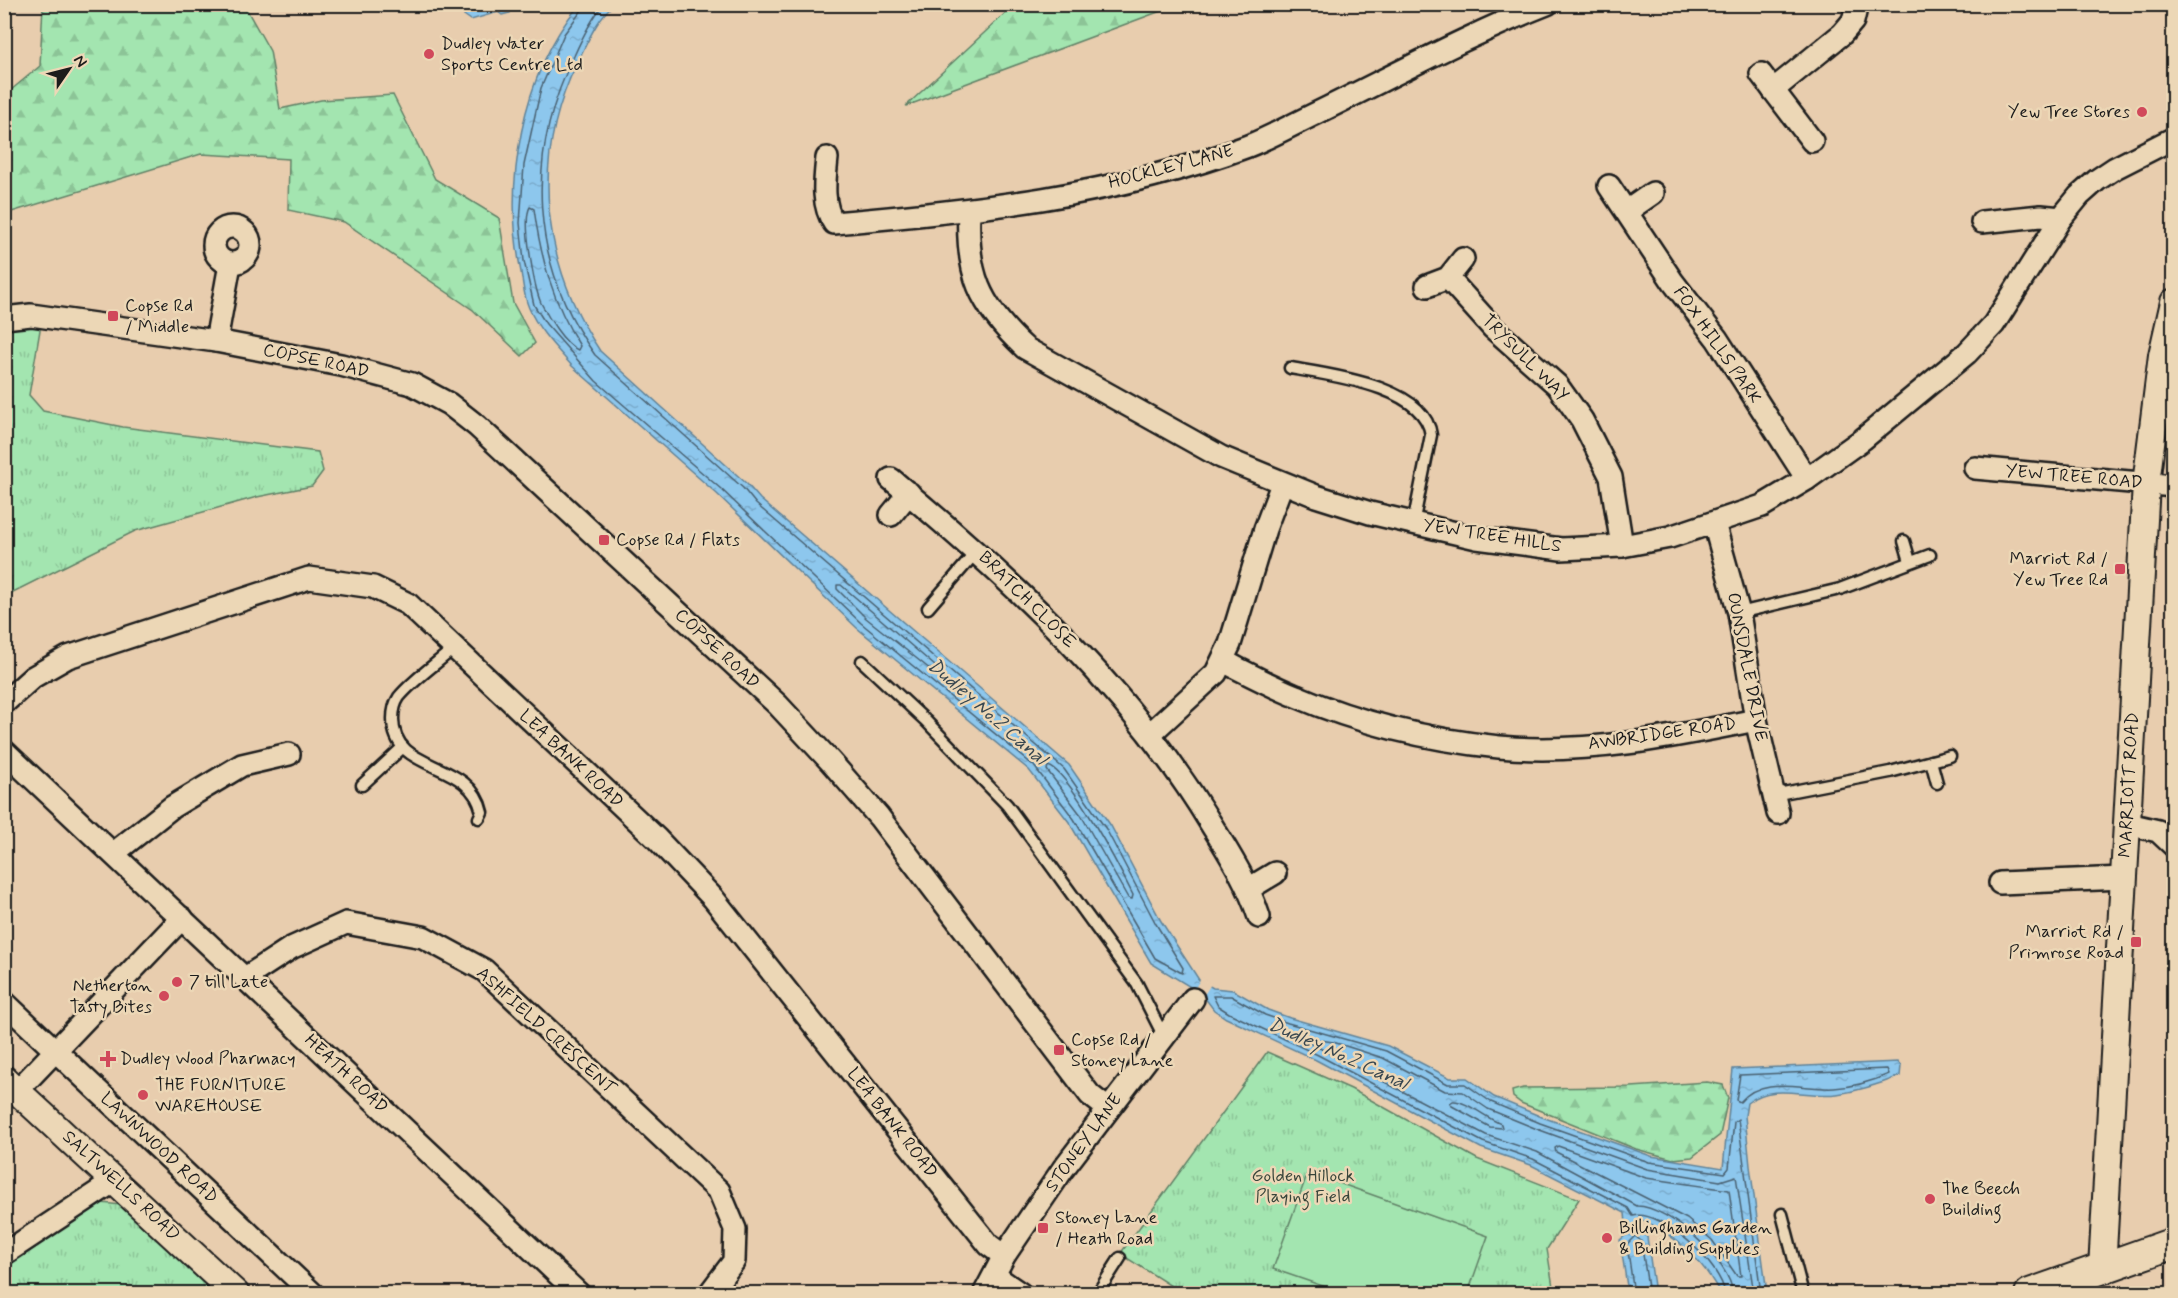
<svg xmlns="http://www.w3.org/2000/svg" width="2178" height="1298" font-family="Mynerve,sans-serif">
  <defs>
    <pattern id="grass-tufts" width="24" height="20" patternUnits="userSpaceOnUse" patternTransform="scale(1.5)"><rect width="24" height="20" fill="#a3e5b0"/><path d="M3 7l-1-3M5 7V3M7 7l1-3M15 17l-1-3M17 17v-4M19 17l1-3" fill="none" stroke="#8cc497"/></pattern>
    <pattern id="forest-firs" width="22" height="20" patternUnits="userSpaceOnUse" patternTransform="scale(1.5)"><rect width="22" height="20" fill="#a3e5b0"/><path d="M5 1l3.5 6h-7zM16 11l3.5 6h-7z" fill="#8cc497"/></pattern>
    <pattern id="water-ripples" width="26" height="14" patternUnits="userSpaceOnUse" patternTransform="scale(1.5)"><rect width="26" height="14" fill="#8dc7ed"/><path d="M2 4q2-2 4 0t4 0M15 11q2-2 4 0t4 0" fill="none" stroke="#79aacb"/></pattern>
  </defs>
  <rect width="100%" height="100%" fill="#e8cdae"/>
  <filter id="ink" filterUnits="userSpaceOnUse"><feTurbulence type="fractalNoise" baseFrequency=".0167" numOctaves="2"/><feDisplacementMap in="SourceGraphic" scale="12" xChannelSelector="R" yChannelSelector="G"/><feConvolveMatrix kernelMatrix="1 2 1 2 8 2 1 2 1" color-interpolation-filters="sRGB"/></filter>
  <g filter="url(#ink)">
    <g fill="url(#grass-tufts)" stroke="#608066" stroke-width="1.5">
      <polygon points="41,324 29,395 43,411 123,427 318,452 323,471 312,486 257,497 135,531 5,596 5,327"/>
      <polygon points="1267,1052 1351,1089 1477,1159 1579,1199 1547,1249 1554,1293 1182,1293 1127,1258 1104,1293 1091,1294"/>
      <polygon points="101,1203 122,1205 215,1293 5,1293 5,1266"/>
    </g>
    <g fill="url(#forest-firs)" stroke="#608066" stroke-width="1.5">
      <polygon points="43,5 244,5 270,51 280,109 321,100 393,95 435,179 499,218 513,303 535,343 522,356 473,310 344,222 288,210 289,159 201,154 5,214 5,95 40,66"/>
      <polygon points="1014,5 1014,4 1177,5 906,106"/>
      <polygon points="1707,1082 1723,1085 1728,1098 1720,1135 1692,1157 1673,1159 1636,1149 1521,1103 1513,1097 1512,1091 1523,1088 1631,1087"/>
    </g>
    <polygon fill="#a3e5b0" stroke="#608066" stroke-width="1.5" points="1308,1172 1488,1236 1468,1293 1343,1293 1273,1269"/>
    <g fill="url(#water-ripples)" stroke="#608399" stroke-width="1.5">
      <polygon points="455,5 455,4 518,5 511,8 510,13 502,15 498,12 471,20 454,8"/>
      <path d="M579 5H613C596 20 587 43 577 63 530 159 542 263 600 351L747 484 760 499 1069 765 1111 826 1161 921 1199 980 1213 988 1233 990 1268 1010 1290 1018 1388 1046 1450 1078H1467L1494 1097 1542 1117 1651 1156 1723 1168 1733 1069 1898 1062 1901 1066 1900 1076C1880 1084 1858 1091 1837 1094 1804 1098 1775 1082 1747 1103L1745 1116 1750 1166 1767 1293H1720C1701 1258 1677 1236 1640 1219L1638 1230 1647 1237 1655 1293H1628L1620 1240 1627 1234 1625 1213 1531 1165 1481 1148 1316 1060 1226 1018 1214 1010 1202 994 1151 963 1069 822 1029 770 857 628 716 493 572 366C557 349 538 330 529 308 524 297 523 284 521 272 503 184 521 75 579 5Z"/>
    </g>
    <polygon fill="#e8cdae" points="1201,978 1211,984 1202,998 1193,991"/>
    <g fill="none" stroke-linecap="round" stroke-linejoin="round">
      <g stroke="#496070" stroke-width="1.5">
        <path d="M583 4 582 10 564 34 541 88 524 165 520 223 524 261 534 305 546 324 596 381 721 489 861 623 1034 766 1074 819 1155 958 1182 973 1183 968 1156 924 1106 829 1064 769 756 504 743 488 595 355C530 264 525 155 574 56 582 38 591 19 604 4"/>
        <path d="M530 207 534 209C541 259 553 303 580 346L578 350C564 344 548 317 541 303 534 287 522 220 530 207Z"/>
        <polygon points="837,585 841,585 935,666 935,670 931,670 866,618 837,589"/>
        <path d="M1048 766C1069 770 1122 873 1133 895L1132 899 1128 898 1081 815 1047 770Z"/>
        <path d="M1887 1069 1889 1074C1873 1081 1852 1087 1834 1088 1803 1090 1763 1074 1740 1102L1736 1100 1740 1075Z"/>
        <path d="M1453 1101C1465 1100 1488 1119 1501 1124L1502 1128 1490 1127 1452 1106 1450 1103Z"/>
        <polygon points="1558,1146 1646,1178 1729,1190 1741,1276 1737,1276 1712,1240 1687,1219 1556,1152 1555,1148"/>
        <polyline points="1634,1294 1627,1244 1635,1236 1641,1241 1649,1294"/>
        <path d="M1725 1294C1722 1265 1661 1208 1633 1216L1628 1208 1533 1159 1483 1142 1318 1055 1229 1013 1218 1006 1213 996H1231L1265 1015 1288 1023 1386 1051 1448 1084H1465L1491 1102 1540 1123 1649 1162 1725 1173 1729 1168 1734 1122 1738 1119 1761 1294"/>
        <path d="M1733 1294C1731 1261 1668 1206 1637 1206L1537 1152 1486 1135 1308 1042 1307 1038 1333 1042 1383 1058 1445 1091 1463 1092 1488 1109 1537 1129 1647 1169 1720 1181 1736 1176 1754 1294"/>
      </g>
      <defs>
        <g id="service">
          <path d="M1290 368C1330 375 1425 386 1431 435L1413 524"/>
          <polyline points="1904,541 1910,561"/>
          <polyline points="928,608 977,551"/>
          <polyline points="1739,613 1840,589 1930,555"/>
          <path d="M454 648C436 664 414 679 399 697 395 703 393 711 393 719 393 775 470 757 482 812L479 818"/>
          <polyline points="862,661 925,720 1007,805 1137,984 1164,1037"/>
          <polyline points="1931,761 1937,783"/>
          <polyline points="362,785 402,748"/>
          <polyline points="1773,795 1890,772 1950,756"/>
          <polyline points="1782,1214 1803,1294"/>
          <polyline points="1097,1294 1120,1258"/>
        </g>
        <g id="minor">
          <polyline points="1761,74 1812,141"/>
          <polyline points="1773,90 1842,34 1853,21 1857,4"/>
          <path d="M827 158C825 179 821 204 834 223 973 211 1115 196 1248 146 1271 137 1294 124 1317 113 1393 76 1468 35 1547 4"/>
          <polyline points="1609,186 1673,282 1717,339 1807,479"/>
          <path d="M969 211C966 273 979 305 1025 348L1221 457 1316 496 1370 513 1477 538 1561 549 1622 546 1670 537 1762 506 1807 479 1863 439 1967 353 1994 324 2061 218 2079 196 2097 180 2115 168 2174 138"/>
          <polyline points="1627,211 1653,193"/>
          <polyline points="1982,222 2041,216 2061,218"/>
          <circle cx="232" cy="245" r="18"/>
          <polyline points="1448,278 1493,328 1557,385 1582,420 1611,477 1622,546"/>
          <polyline points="1427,286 1448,278 1463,259"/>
          <polyline points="4,318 31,315 216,341 341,365 412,384 449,404 477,426 778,705 831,762 879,817 1090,1095 1108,1109"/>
          <polyline points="216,341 230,264"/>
          <polyline points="1975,468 2174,486"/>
          <path d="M891 479C1012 580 1129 688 1211 824 1230 855 1248 883 1259 917"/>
          <polyline points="891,515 909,493"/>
          <polyline points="1714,523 1739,613 1756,720 1778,813"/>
          <path d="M1223 661C1247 673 1271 686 1296 696 1359 723 1431 740 1499 747 1585 755 1673 737 1756 720"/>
          <polyline points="4,703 33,677 68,657 309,578 373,587 408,604 657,839 713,898 989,1245 1004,1256"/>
          <polyline points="1150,734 1216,673 1230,644 1265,529 1282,484"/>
          <polyline points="4,751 579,1294"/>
          <polyline points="2128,824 2158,831 2174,846"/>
          <polyline points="114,853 172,807 242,765 289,754"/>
          <polyline points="2000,883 2124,878"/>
          <polyline points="1250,888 1275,873"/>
          <polyline points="245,978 291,948 346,923 423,937 484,970 719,1191 735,1229 734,1261 709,1294"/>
          <polyline points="4,1002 313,1294"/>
          <polyline points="17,1091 182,918"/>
          <polyline points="4,1254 116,1180"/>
          <polyline points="995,1276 1021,1294"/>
          <polyline points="984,1294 1004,1256 1063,1169 1193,999"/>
        </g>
        <g id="tertiary">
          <polyline points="4,1079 236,1294"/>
          <polyline points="2102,1269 2146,484 2162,355 2174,302"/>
        </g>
        <polyline id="secondary" points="2030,1294 2174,1243"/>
      </defs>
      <use href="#service" stroke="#1c1c1c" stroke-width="15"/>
      <use href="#minor" stroke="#1c1c1c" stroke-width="26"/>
      <use href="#tertiary" stroke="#1c1c1c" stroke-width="30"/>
      <use href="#secondary" stroke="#1c1c1c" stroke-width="34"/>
      <use href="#service" stroke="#ecd7b6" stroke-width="10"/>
      <use href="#minor" stroke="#ecd7b6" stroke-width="21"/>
      <use href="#tertiary" stroke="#ecd7b6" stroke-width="26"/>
      <use href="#secondary" stroke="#ecd7b6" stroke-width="30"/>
    </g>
  </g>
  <g fill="#d1495b" stroke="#ecd7b6" stroke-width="2">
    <circle cx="429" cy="54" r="6"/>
    <circle cx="2142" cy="112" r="6"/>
    <rect x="107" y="310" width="12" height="12" rx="3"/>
    <rect x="598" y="534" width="12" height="12" rx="3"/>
    <rect x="2114" y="563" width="12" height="12" rx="3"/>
    <rect x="2130" y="936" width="12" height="12" rx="3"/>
    <circle cx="177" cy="982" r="6"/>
    <circle cx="164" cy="996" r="6"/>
    <rect x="1053" y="1044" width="12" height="12" rx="3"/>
    <path d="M105 1050h6v6h6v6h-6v6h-6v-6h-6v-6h6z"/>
    <circle cx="143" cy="1095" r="6"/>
    <circle cx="1930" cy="1199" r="6"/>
    <rect x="1037" y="1222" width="12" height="12" rx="3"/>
    <circle cx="1607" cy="1238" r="6"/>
  </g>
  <g text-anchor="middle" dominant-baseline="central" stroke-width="5" stroke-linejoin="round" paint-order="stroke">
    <g font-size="18" fill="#1c1c1c" stroke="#ecd7b6" text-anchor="start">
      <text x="441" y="44">Dudley Water<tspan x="441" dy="21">Sports Centre Ltd</tspan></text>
      <text x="2130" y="112" text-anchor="end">Yew Tree Stores</text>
      <text x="125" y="306">Copse Rd<tspan x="125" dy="21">/ Middle</tspan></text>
      <text x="616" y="540">Copse Rd / Flats</text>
      <text x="2108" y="559" text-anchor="end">Marriot Rd /<tspan x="2108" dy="21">Yew Tree Rd</tspan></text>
      <text x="2124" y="932" text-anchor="end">Marriot Rd /<tspan x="2124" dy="21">Primrose Road</tspan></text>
      <text x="189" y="982">7 till Late</text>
      <text x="152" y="986" text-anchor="end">Netherton<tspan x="152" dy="21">Tasty Bites</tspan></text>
      <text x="1071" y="1040">Copse Rd /<tspan x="1071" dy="21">Stoney Lane</tspan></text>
      <text x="120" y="1059">Dudley Wood Pharmacy</text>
      <text x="155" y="1085">THE FURNITURE<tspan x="155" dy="21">WAREHOUSE</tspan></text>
      <text x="1942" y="1189">The Beech<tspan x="1942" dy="21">Building</tspan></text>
      <text x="1055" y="1218">Stoney Lane<tspan x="1055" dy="21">/ Heath Road</tspan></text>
      <text x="1619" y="1228">Billinghams Garden<tspan x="1619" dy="21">&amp; Building Supplies</tspan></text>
    </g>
    <g font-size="18" fill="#1c1c1c" stroke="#ecd7b6">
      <text transform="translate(1171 167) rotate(-15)">HOCKLEY LANE</text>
      <text transform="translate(1717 345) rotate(55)">FOX HILLS PARK</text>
      <text transform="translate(1525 358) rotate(45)">TRYSULL WAY</text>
      <text transform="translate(316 361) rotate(12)">COPSE ROAD</text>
      <text transform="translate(2074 477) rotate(5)">YEW TREE ROAD</text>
      <text transform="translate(1492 536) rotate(9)">YEW TREE HILLS</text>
      <text transform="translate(1027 600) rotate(45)">BRATCH CLOSE</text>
      <text transform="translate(717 649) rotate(43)">COPSE ROAD</text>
      <text transform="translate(1747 667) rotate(79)">OUNSDALE DRIVE</text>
      <text transform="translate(1662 734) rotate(-8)">AWBRIDGE ROAD</text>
      <text transform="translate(571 759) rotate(43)">LEA BANK ROAD</text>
      <text transform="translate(2129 785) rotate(-87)">MARRIOTT ROAD</text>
      <text transform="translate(546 1031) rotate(42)">ASHFIELD CRESCENT</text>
      <text transform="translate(346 1074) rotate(43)">HEATH ROAD</text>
      <text transform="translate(892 1123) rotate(52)">LEA BANK ROAD</text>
      <text transform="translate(1084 1143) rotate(-54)">STONEY LANE</text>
      <text transform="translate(159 1148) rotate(43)">LAWNWOOD ROAD</text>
      <text transform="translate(121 1186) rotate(43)">SALTWELLS ROAD</text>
    </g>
    <g font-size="18" fill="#37443a" stroke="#ecd7b6">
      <text x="1303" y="1176">Golden Hillock<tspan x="1303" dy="21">Playing Field</tspan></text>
    </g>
    <g font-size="20" font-style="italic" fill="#384750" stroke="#ecd7b6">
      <text transform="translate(987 712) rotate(41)">Dudley No.2 Canal</text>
      <text transform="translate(1338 1054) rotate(24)">Dudley No.2 Canal</text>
    </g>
  </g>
  <rect width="2178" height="1298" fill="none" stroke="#ecd7b6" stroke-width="24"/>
  <rect x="12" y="12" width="2154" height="1274" fill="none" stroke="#1c1c1c" stroke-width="2" filter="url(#ink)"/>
  <g transform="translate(69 69) rotate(55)" stroke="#ecd7b6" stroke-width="4.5" paint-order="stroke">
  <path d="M0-4.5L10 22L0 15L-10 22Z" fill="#1c1c1c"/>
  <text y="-9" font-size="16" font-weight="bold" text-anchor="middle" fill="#1c1c1c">N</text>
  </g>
</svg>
